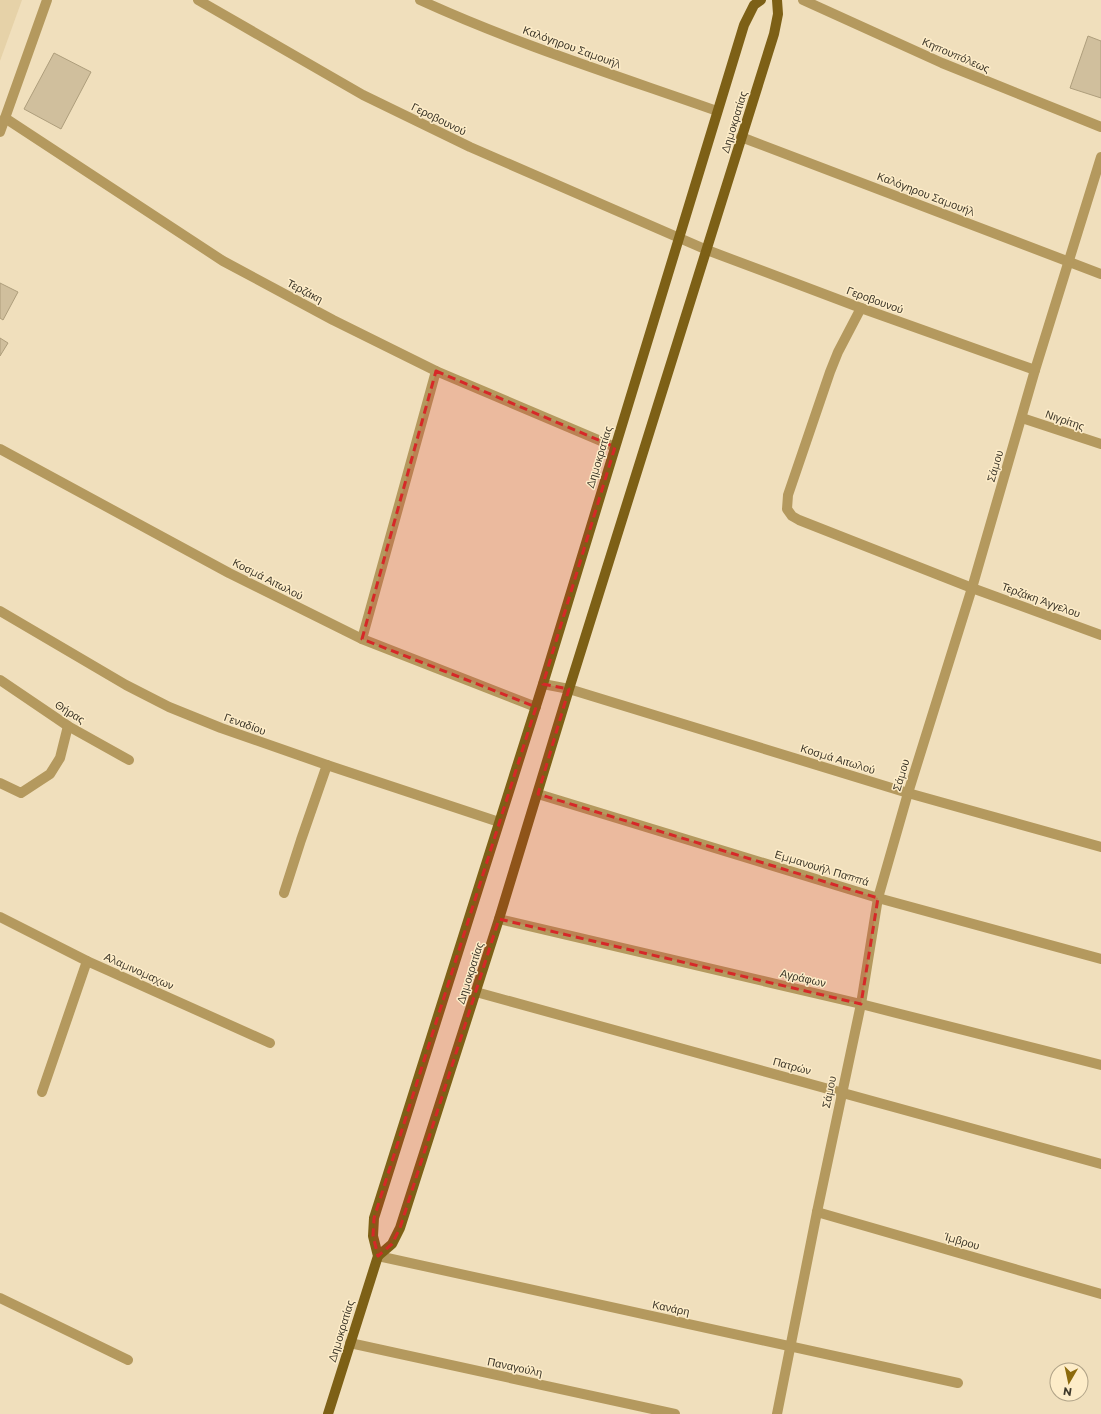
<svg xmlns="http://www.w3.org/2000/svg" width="1101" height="1414" font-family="Montserrat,sans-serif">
  <rect width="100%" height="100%" fill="#f0dfbc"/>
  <polygon fill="#e6d2a8" points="0,0 22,0 0,61"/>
  <g fill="#d0bf9d" stroke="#ae9e7c">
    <polygon points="1088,36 1101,41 1101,98 1070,88"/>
    <polygon points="54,53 91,72 61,129 24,109"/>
    <polygon points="0,283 18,292 3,320 0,318"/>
    <polygon points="0,338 8,343 0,356"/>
  </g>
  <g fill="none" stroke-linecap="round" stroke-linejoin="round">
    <g stroke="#b4995e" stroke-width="10">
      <polyline points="198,0 363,95 470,147 707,250 861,308 1035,370"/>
      <path d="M420 0C516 44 618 76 717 111"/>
      <polyline points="803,0 942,63 1101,127"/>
      <polyline points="5,118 223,261 333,320 436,371 615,447"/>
      <polyline points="0,132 47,0"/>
      <polyline points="741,137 1101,274"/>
      <polyline points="861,308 838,352 830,372 788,495 787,509 792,516 799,520 972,588 1101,635"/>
      <polyline points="1022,418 1101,444"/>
      <polyline points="0,449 229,573 362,639 536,707"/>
      <polyline points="0,611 126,685 169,707 221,728 327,765 499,822"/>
      <polyline points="362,639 436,371"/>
      <polyline points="0,680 68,726 129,760"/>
      <polyline points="543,684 569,689 908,793 1101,847"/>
      <polyline points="0,783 21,793 50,774 60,758 68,726"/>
      <polyline points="538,794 878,898 1101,959"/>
      <polyline points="284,893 301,840 327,765"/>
      <polyline points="0,917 87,961 270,1043"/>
      <polyline points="499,919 861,1004 1101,1065"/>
      <polyline points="476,992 1101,1164"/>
      <polyline points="42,1092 87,961"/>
      <polyline points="817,1212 1101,1294"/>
      <polyline points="378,1256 958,1383"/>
      <polyline points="0,1298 128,1360"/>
      <polyline points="350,1343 675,1414"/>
      <polyline points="777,1414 817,1212 861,1004 878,898 908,793 972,588 1035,370 1101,157"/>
    </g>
    <g stroke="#7d6016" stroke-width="10">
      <polyline points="378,1256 392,1244 400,1228 499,919 569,689 774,34 778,14 777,0"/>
      <polyline points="328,1414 378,1256 373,1236 374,1218 543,684 744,25 754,5 761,0"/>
    </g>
  </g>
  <path fill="#d62828" fill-opacity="0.2" stroke="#d62828" stroke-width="3" stroke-dasharray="8 5" stroke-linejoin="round" d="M436 371 615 447 543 684 569 689 538 794 878 898 861 1004 499 919 400 1228 392 1244 378 1256 373 1236 374 1218 536 707 362 639Z"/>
  <g text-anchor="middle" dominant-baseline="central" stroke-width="3" stroke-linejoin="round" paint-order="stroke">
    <g font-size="11" fill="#3c3628" stroke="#fdecc8">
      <text transform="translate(572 47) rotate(20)">Καλόγηρου Σαμουήλ</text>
      <text transform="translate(956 55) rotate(23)">Κηπουπόλεως</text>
      <text transform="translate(439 119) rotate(26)">Γεροβουνού</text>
      <text transform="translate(734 122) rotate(-73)">Δημοκρατίας</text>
      <text transform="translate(926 194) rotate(21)">Καλόγηρου Σαμουήλ</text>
      <text transform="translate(305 291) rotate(28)">Τερζάκη</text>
      <text transform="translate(875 300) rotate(20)">Γεροβουνού</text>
      <text transform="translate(1065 420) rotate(19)">Νιγρίτης</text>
      <text transform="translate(599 457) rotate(-73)">Δημοκρατίας</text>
      <text transform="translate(995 466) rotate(-74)">Σάμου</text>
      <text transform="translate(268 579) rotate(27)">Κοσμά Αιτωλού</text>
      <text transform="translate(1041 600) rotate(20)">Τερζάκη Άγγελου</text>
      <text transform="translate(70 712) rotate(32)">Θήρας</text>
      <text transform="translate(245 724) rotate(20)">Γεναδίου</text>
      <text transform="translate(838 759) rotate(17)">Κοσμά Αιτωλού</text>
      <text transform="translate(901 775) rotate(-73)">Σάμου</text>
      <text transform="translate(822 868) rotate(17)">Εμμανουήλ Παππά</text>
      <text transform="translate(139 971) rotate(24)">Αλαμινομαχων</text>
      <text transform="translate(470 973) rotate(-72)">Δημοκρατίας</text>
      <text transform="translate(803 978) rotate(13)">Αγράφων</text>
      <text transform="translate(792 1066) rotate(15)">Πατρών</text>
      <text transform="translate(829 1092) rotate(-78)">Σάμου</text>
      <text transform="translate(962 1241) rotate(16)">Ίμβρου</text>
      <text transform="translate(671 1308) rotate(12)">Κανάρη</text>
      <text transform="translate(341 1331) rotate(-73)">Δημοκρατίας</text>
      <text transform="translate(515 1367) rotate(12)">Παναγούλη</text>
    </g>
  </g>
  <g transform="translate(1069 1382) rotate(189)"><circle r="19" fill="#fdecc8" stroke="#b0a388"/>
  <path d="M0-3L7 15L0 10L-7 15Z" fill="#8c6a0c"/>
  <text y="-6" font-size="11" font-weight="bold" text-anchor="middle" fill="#3c3628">N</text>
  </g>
</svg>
